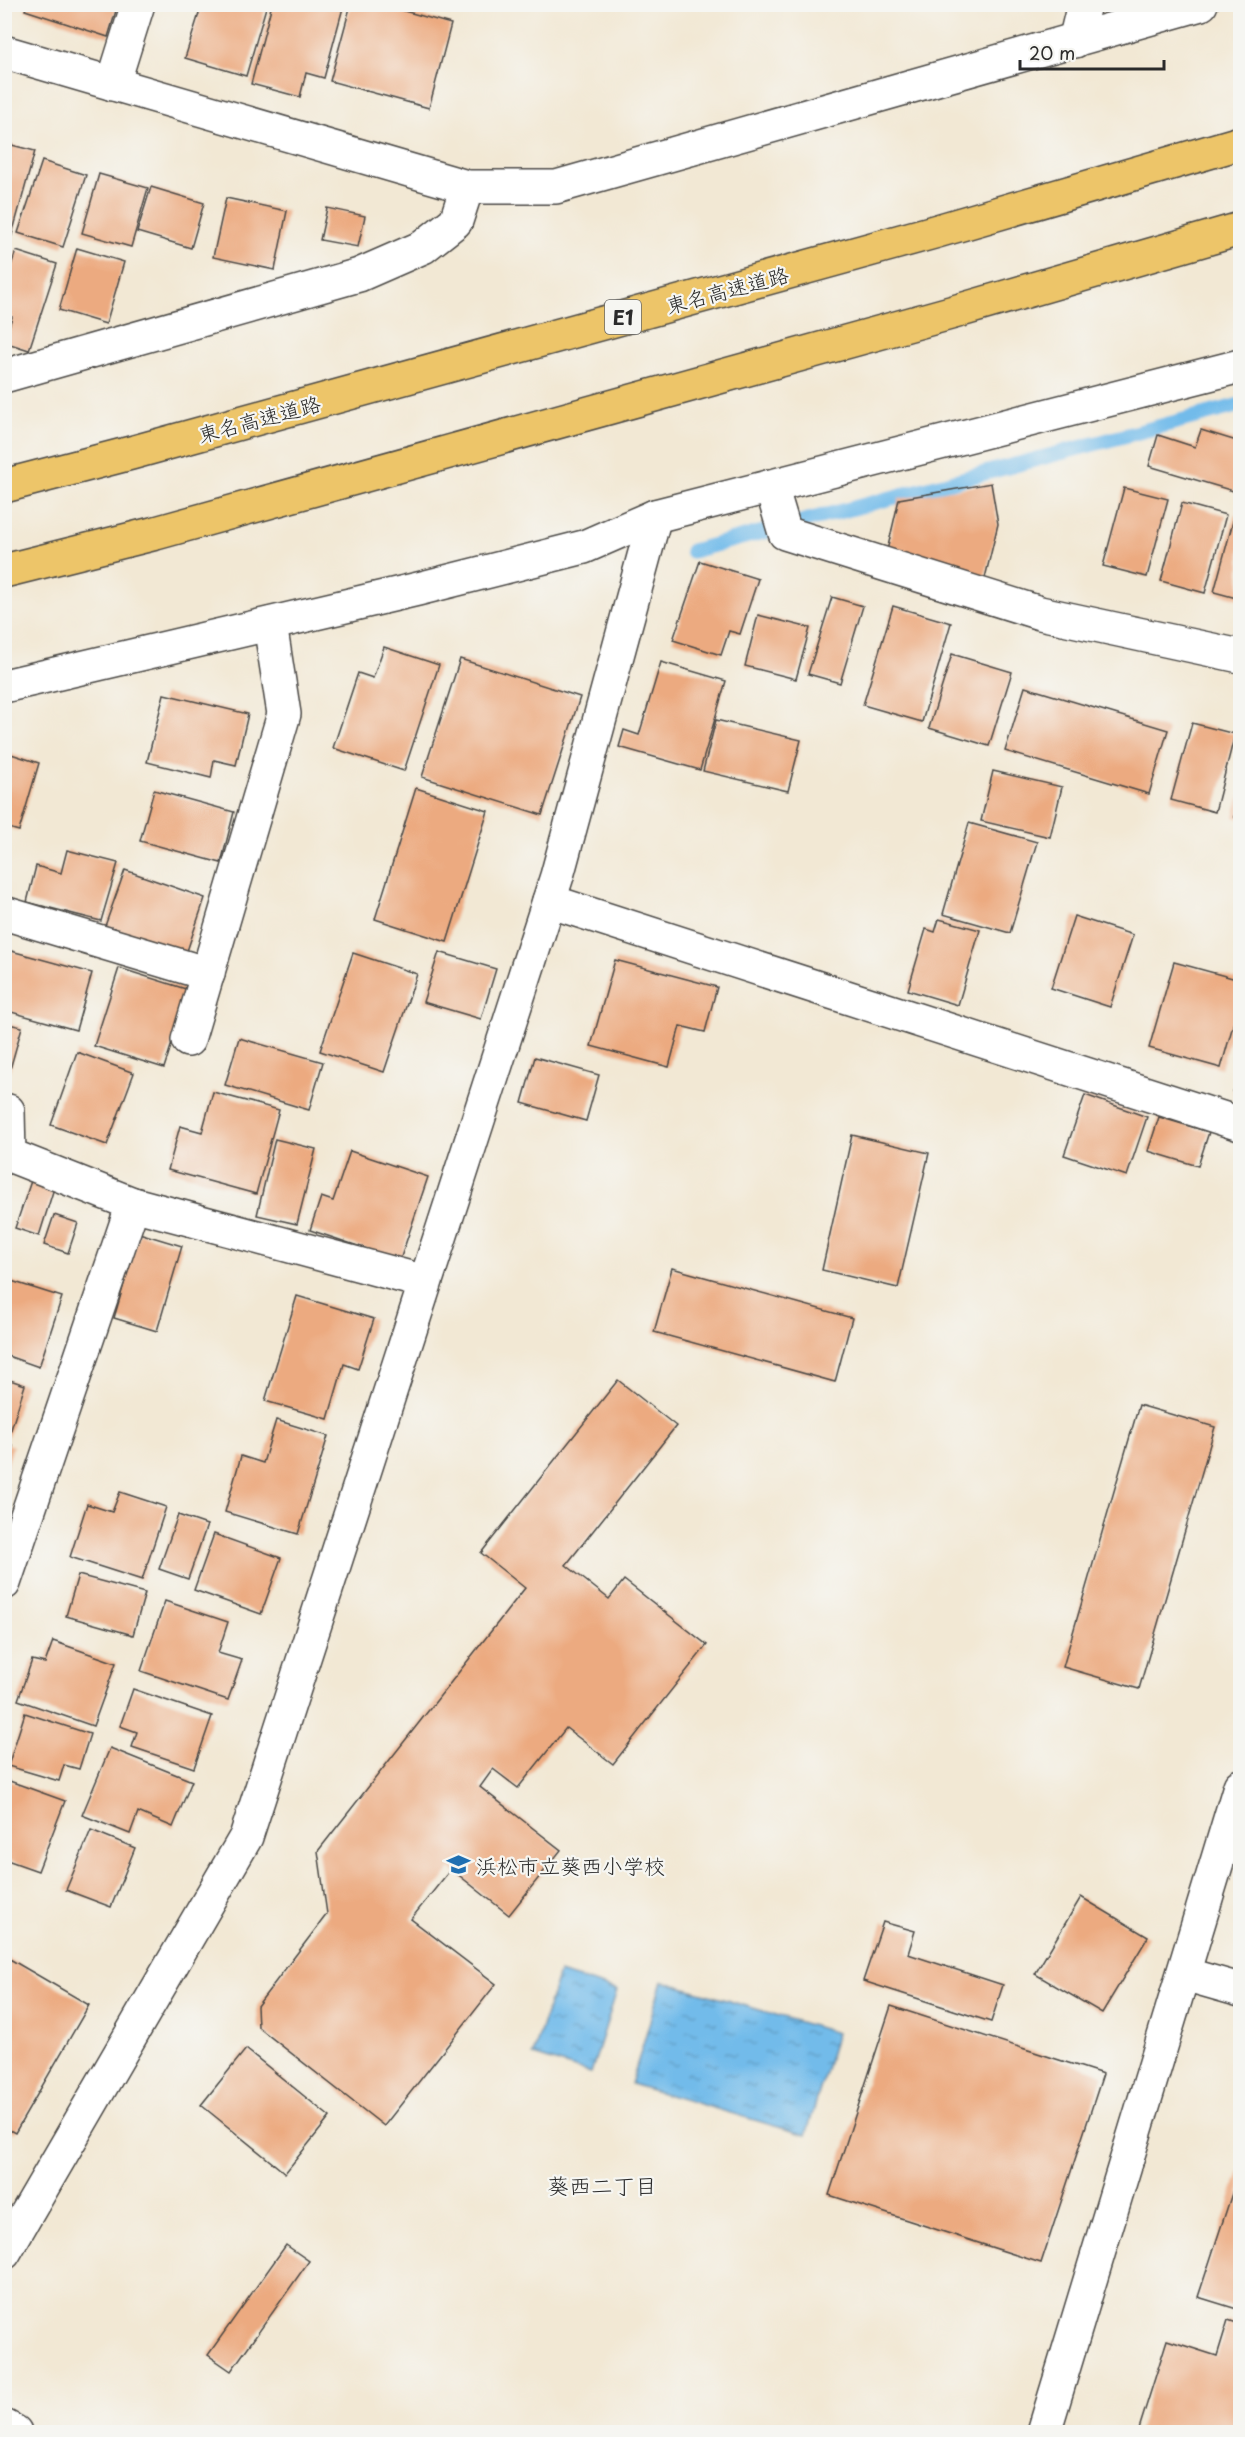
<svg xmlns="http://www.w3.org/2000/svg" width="1245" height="2437" font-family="'Playpen Sans','Klee One',sans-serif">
  <defs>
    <pattern id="water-ripples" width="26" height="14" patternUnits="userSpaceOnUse" patternTransform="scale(1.5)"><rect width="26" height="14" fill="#72bbea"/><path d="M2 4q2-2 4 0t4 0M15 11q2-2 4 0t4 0" fill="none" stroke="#5e98be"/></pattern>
  </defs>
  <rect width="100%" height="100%" fill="#f6f6f2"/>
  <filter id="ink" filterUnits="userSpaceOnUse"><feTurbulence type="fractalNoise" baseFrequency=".0167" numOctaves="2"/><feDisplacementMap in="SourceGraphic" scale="12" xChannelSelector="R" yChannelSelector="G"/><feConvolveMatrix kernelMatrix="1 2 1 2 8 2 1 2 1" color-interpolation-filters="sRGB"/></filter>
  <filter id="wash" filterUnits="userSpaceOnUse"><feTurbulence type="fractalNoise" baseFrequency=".008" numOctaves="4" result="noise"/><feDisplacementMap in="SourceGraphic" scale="24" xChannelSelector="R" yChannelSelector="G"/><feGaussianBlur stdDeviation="1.35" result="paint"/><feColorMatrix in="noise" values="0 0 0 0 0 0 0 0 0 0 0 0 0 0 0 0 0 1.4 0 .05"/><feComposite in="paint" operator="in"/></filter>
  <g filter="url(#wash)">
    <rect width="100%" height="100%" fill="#f2e8d4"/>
    <g fill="url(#water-ripples)" stroke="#4e738a" stroke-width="1.5">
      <polygon points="559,1973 617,1990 591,2073 533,2055"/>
      <polygon points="662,1981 837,2033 806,2135 631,2084"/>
    </g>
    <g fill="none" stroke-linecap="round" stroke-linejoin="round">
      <polyline stroke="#72bbea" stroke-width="15" points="692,551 1240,405"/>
    </g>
    <g id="blocks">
      <g fill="#ecaa80">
        <polygon points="27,4 118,4 108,37 25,10"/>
        <polygon points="202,4 267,4 246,76 185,58"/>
        <polygon points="272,4 344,4 324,78 306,73 300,97 251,84"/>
        <polygon points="351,4 379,4 451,24 429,108 330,81"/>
        <polygon points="430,5 457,5 455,12"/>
        <polygon points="4,143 35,151 5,260 4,260"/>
        <polygon points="42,161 86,175 63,247 18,233"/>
        <polygon points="99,174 148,188 131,247 82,233"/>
        <polygon points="151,187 204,203 191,248 137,232"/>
        <polygon points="226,198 287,211 275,270 213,257"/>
        <polygon points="327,208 365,216 358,247 320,240"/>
        <polygon points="77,248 124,262 106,324 59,310"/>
        <polygon points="16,251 57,264 29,350 4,342 12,317 4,315 4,286"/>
        <polygon points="1201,430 1240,442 1240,493 1149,466 1158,435 1195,447"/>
        <polygon points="991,483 998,524 985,578 886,555 899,499"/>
        <polygon points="1124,488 1168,499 1147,577 1103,566"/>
        <polygon points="1182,503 1226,515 1205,593 1161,581"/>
        <polygon points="1235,514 1240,515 1240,599 1214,592"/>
        <polygon points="700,561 758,579 740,634 729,631 721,655 673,640"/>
        <polygon points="832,597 863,606 840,683 808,674"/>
        <polygon points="893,606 951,623 922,722 863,705"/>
        <polygon points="758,615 810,628 796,679 745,666"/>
        <polygon points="384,647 439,665 404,771 333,748 358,673 373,678"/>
        <polygon points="952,654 1012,672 989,746 929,728"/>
        <polygon points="460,659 580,697 542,815 422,777"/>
        <polygon points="661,662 726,681 700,770 619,747 624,730 639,735"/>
        <polygon points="1025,687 1168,730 1149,794 1005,751"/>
        <polygon points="164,694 248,714 236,765 214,760 211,778 147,762"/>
        <polygon points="716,720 801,740 788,791 703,771"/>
        <polygon points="1192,723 1235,734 1215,812 1171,800"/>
        <polygon points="5,752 39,763 19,831 5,827"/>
        <polygon points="993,771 1062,787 1050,837 981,821"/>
        <polygon points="416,788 488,811 447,942 375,919"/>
        <polygon points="154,790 234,812 221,863 140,841"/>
        <polygon points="1240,795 1240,819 1234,817"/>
        <polygon points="969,823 1037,842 1010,933 943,914"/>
        <polygon points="67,850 118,863 101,921 27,902 36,866 61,873"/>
        <polygon points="125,870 205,898 186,954 105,926"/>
        <polygon points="1074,916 1133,935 1110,1007 1051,988"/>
        <polygon points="939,919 980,930 958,1005 908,990 926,929 935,932"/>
        <polygon points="4,949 92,973 76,1030 4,1010"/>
        <polygon points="439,952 496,969 481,1019 423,1002"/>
        <polygon points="353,953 417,974 384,1072 320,1051"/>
        <polygon points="615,960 717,987 705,1032 680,1026 669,1067 591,1046"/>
        <polygon points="1174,962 1240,980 1240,1000 1221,1068 1149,1048"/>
        <polygon points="119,968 189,990 164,1068 94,1046"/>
        <polygon points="4,1023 22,1027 5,1087 4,1087"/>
        <polygon points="239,1038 323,1062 309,1110 225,1085"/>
        <polygon points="77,1052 134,1073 107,1145 51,1125"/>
        <polygon points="535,1057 599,1075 586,1121 522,1103"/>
        <polygon points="1240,1068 1240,1094 1233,1092"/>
        <polygon points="213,1092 279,1110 256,1194 168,1170 180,1126 202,1132"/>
        <polygon points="1085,1095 1147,1117 1127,1176 1064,1155"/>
        <polygon points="1159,1117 1209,1132 1198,1166 1148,1151"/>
        <polygon points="852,1135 929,1153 898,1288 822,1270"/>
        <polygon points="275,1139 316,1149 297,1224 257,1215"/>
        <polygon points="350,1151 428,1177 400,1260 310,1230 321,1197 333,1201"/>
        <polygon points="32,1178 55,1185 39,1236 15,1228"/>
        <polygon points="54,1215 78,1223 68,1253 44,1245"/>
        <polygon points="139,1233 182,1246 157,1331 114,1318"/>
        <polygon points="672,1268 852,1318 835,1382 654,1332"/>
        <polygon points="5,1279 62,1297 39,1367 5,1355"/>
        <polygon points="297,1296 374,1319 358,1369 344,1364 328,1419 265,1401"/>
        <polygon points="4,1378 25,1385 9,1436 4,1434"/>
        <polygon points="618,1380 676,1426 566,1565 609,1599 624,1580 707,1645 613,1764 566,1728 518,1788 493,1769 480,1787 561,1850 509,1915 451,1869 411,1919 496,1984 384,2126 258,2027 257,2006 327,1914 318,1851 525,1588 481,1553"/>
        <polygon points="1139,1405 1215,1427 1139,1689 1063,1667"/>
        <polygon points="276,1420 328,1436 298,1534 225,1512 241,1456 263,1463"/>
        <polygon points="4,1443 13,1446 5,1472 4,1472"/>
        <polygon points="120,1492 166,1507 142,1580 70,1557 87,1504 112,1512"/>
        <polygon points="178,1515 207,1525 188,1579 159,1569"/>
        <polygon points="214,1534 281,1558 261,1614 194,1590"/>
        <polygon points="78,1575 145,1593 133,1635 66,1616"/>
        <polygon points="165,1601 228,1622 218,1653 242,1660 228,1700 141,1671"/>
        <polygon points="53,1641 116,1663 93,1726 18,1700 32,1660 45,1663"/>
        <polygon points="133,1689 212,1716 194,1768 132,1747 137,1732 120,1726"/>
        <polygon points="25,1713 90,1734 79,1769 64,1765 59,1781 8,1766"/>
        <polygon points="110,1748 192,1781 173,1827 138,1812 130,1834 82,1815"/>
        <polygon points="4,1779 65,1801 38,1871 4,1859"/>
        <polygon points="91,1830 135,1848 111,1907 66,1890"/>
        <polygon points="1081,1897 1148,1937 1102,2013 1035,1974"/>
        <polygon points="883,1922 915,1931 908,1954 1003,1985 991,2022 863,1981"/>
        <polygon points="8,1958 89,2005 15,2133 4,2127 4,1964"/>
        <polygon points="891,2006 1103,2074 1041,2263 829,2195"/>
        <polygon points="246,2049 330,2117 285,2173 201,2105"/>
        <polygon points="1240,2169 1240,2310 1198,2297"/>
        <polygon points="286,2245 309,2261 231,2371 208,2355"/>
        <polygon points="1228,2320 1240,2324 1240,2432 1138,2432 1167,2340 1217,2356"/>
      </g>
    </g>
  </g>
  <g filter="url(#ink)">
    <use href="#blocks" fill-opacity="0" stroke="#494744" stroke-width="1.5"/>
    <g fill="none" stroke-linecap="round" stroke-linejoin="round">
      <defs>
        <g id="minor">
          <polyline points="113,84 138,4"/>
          <polyline points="4,376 359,275 423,247 456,221 467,187"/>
          <polyline points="771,486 785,533 1040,613 1240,656"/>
          <polyline points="4,686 418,589 584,547 655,516 1240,366"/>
          <polyline points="549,901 1240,1124"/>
          <polyline points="4,913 208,974"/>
          <polyline points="188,1040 284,714 270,624"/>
          <polyline points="4,1110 8,1111 9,1155 133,1204 425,1282"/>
          <polyline points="4,1583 133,1204"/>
          <polyline points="1184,1974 1240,1990"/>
          <polyline points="4,2253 246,1837 557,876 655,516"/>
          <polyline points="4,2426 15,2432"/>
          <polyline points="1044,2432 1240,1786"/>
        </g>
        <g id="tertiary">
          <polyline points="1075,41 1084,4"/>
          <polyline points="4,52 467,187 556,187 1201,4"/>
        </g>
        <g id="motorway">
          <polyline points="4,486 131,453 934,232 1240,143"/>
          <polyline points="4,571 156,533 954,312 1240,229"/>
        </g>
      </defs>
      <use href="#minor" stroke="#494744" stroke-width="36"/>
      <use href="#tertiary" stroke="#494744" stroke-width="36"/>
      <use href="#motorway" stroke="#494744" stroke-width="36"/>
      <use href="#minor" stroke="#fff" stroke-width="33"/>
      <use href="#tertiary" stroke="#fff" stroke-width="33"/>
      <use href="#motorway" stroke="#edc569" stroke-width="33"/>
    </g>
  </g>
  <defs>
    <symbol id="school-bare" viewBox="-9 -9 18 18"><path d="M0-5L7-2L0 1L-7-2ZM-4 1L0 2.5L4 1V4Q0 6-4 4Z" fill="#1f6fb2" stroke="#f6f6f2" stroke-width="2.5" paint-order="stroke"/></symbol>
  </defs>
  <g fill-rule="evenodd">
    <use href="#school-bare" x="442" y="1848" width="33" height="33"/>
  </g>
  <g text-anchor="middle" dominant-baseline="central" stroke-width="4.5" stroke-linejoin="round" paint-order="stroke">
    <rect fill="#f6f6f2" stroke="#686867" stroke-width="1.5" x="605" y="300" width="36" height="34" rx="4.5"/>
    <g font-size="20" font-weight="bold" fill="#2b2b2b">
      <text x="623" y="317">E1</text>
    </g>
    <g font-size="21" fill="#2b2b2b" stroke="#f6f6f2">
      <text transform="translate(727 289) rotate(-15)">東名高速道路</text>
      <text transform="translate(259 418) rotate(-15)">東名高速道路</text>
    </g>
    <g font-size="21" fill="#2b2b2b" stroke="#f6f6f2" text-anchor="start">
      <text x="476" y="1865">浜松市立葵西小学校</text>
    </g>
    <g font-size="22" fill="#2b2b2b" stroke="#f6f6f2">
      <text x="602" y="2184">葵西二丁目</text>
    </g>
  </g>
  <rect width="1245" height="2437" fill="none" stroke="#f6f6f2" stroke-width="24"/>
  <path d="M1020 60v9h144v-9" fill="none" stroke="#2b2b2b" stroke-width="3"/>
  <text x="1029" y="60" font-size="18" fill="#2b2b2b" stroke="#f6f6f2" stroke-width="4.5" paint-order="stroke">20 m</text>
</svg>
